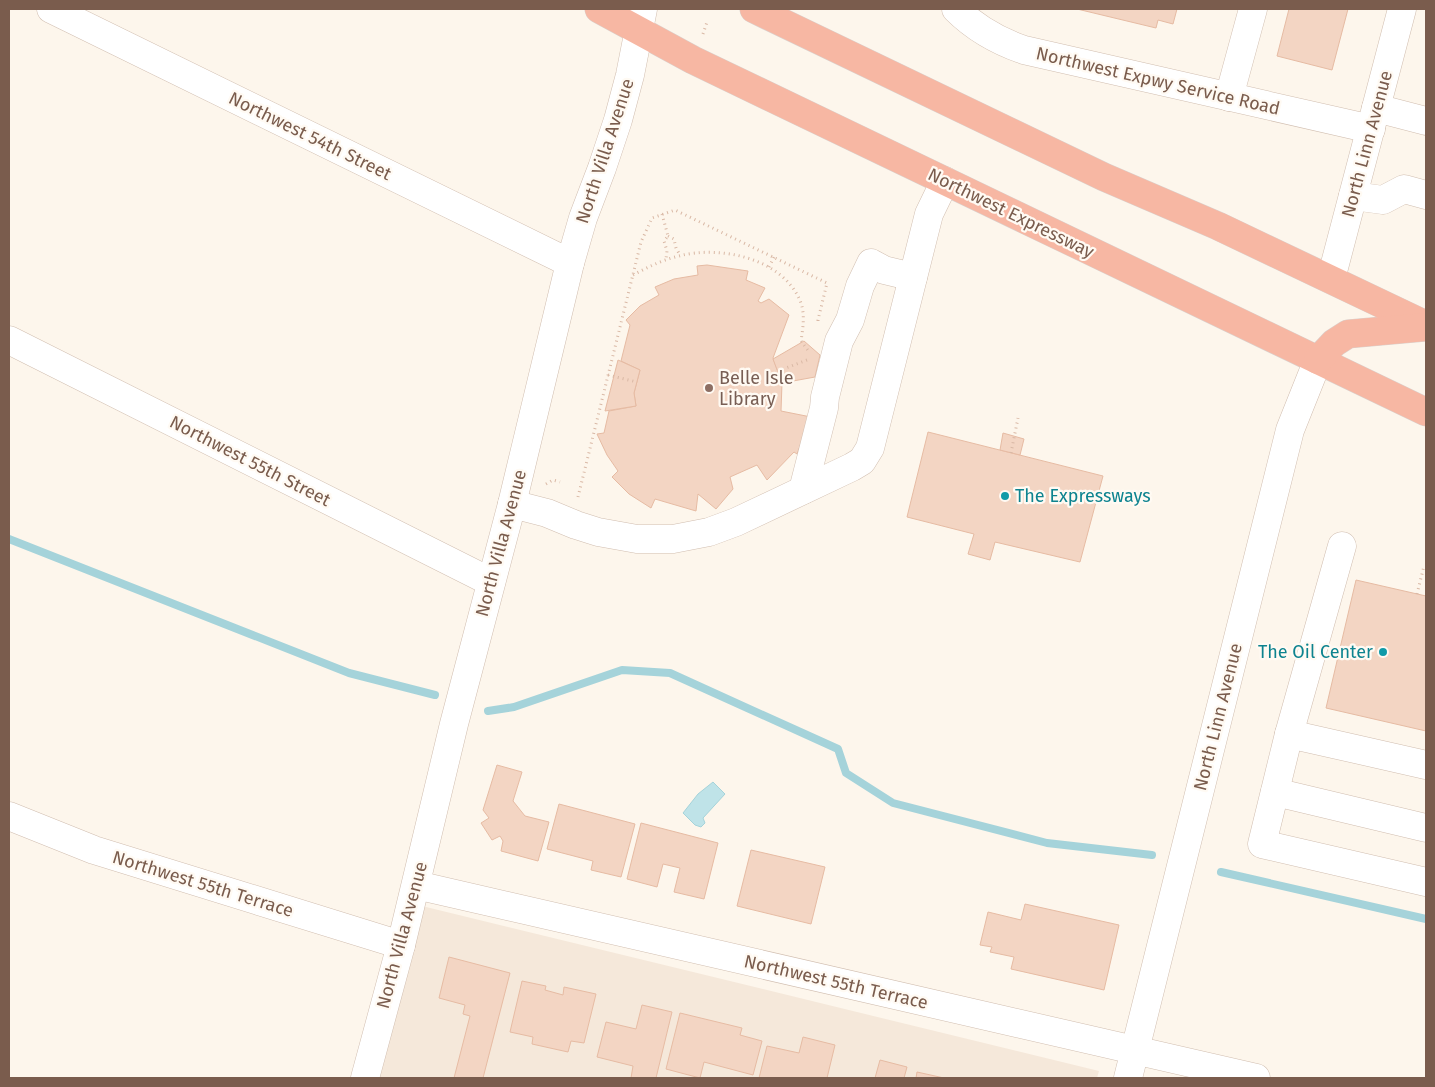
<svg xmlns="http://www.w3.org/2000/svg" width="1435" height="1087" font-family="'Fira Sans',sans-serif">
  <rect width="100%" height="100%" fill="#fdf6ec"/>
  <polygon fill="#f5e8da" points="422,906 1099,1071 1097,1078 379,1078"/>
  <polygon fill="#bfe3e8" stroke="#a5d3da" points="713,782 725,794 703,818 705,823 701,827 695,825 683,813 698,794"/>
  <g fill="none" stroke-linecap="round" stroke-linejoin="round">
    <g stroke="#a5d3da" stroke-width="8">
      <polyline points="9,539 349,673 435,695"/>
      <polyline points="488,711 514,707 622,670 670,673 838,749 846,773 893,803 1047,843 1152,855"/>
      <polyline points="1221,872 1426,919"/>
    </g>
  </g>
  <g fill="#f3d5c3" stroke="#e6bba3">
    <polygon points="1077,9 1177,9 1173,24 1158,20 1156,28"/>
    <polygon points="1289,9 1348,9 1332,70 1277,56"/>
    <polygon points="707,265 748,271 746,280 765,288 758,301 761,303 769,299 789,315 773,358 782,383 781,411 811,417 797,454 794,452 767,480 757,465 730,477 733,489 716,509 698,494 696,511 655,499 651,508 629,494 612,477 618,471 607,455 597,434 604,433 609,411 636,406 634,393 640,370 621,361 630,325 626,320 640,306 659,295 655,287 674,279 698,275 697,266"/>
    <polygon points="804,341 820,355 815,377 782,383 773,359"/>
    <polygon points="618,360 640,370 634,393 636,406 605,411"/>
    <polygon points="928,432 1103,476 1080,562 995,542 990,560 968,554 974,534 907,517"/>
    <polygon points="1003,433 1024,439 1020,455 1000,450"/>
    <polygon points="1356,580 1426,596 1426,731 1326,708"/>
    <polygon points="497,765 522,772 513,801 525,816 549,822 538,861 501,851 503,841 500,836 492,840 481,823 489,818 483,810"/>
    <polygon points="559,804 635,824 621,877 591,870 593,861 547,849"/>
    <polygon points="641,823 718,843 704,899 674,892 680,868 663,864 657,887 627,879"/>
    <polygon points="751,850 825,867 811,924 737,906"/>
    <polygon points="1025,904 1119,925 1104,990 1011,969 1014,957 990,952 992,947 980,945 988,912 1021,920"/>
    <polygon points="449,957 510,973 483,1078 454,1078 470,1016 463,1014 465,1005 439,998"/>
    <polygon points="522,981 546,986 545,990 563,995 564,987 596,994 584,1043 571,1041 568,1052 532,1044 533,1037 510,1032"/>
    <polygon points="642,1005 672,1012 656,1078 631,1078 633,1066 597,1057 606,1022 636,1029"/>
    <polygon points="680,1013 742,1028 740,1035 762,1041 753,1075 704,1062 700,1078 666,1069"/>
    <polygon points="803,1037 835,1045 827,1078 759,1078 767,1046 799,1053"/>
    <polygon points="880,1060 907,1067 904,1078 875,1078"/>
    <polygon points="917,1072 944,1078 916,1078"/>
  </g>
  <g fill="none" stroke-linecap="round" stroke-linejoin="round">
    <defs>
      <g id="minor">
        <polyline points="51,9 570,263"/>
        <path d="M956 9C976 29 998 41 1024 50L1371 129"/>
        <polyline points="1229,97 1253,9"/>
        <polyline points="1376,108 1426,121"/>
        <polyline points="1353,196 1383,200 1404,189 1426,195"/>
        <polyline points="1331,279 1402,9"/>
        <polyline points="9,340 491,582"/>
        <polyline points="803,490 824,408 825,397 839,341 850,320 860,286 871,263 884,270 913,277"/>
        <polyline points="512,504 547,513 576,525 598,532 637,539 673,539 709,532 736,522 852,467 862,461 870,448 929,214 945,181"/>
        <polyline points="1342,546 1289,734 1262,844 1426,882"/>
        <polyline points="1289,734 1426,765"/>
        <polyline points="1275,792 1426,828"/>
        <polyline points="9,816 94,850 401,945"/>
        <polyline points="416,885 1256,1078"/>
        <polyline points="365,1078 401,945 454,724 512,504 570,263 583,218 602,168 618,120 630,75 643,9"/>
        <polyline points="1128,1078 1290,430 1318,360"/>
      </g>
      <g id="highway">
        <polyline points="599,9 693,60 1426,412"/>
        <polyline points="754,9 1104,177 1218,226 1426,325"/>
        <polyline points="1318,360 1334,343 1348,334 1426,327"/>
      </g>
    </defs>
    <use href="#minor" stroke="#d1beb0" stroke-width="29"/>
    <use href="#highway" stroke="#dad1cd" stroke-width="29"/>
    <g stroke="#d9b8a5" stroke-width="3" stroke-dasharray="1 4" stroke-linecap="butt">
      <polyline points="703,34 707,22"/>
      <polyline points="662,214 668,236 664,241 667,251 666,259"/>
      <polyline points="668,236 674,239 676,248 680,255"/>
      <polyline points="769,267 774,257"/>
      <path d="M633 275C648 267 662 260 679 256 720 245 784 258 801 303 805 315 803 328 801 341L810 353"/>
      <polyline points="778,371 807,360"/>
      <polyline points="608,375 637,382"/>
      <polyline points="1011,453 1018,418"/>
      <polyline points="546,484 553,480 560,482"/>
      <polyline points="578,497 641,242 652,218 675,210 827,283 818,320 818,323"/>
      <polyline points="1417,594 1424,566"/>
    </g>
    <use href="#minor" stroke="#fff" stroke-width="28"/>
    <use href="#highway" stroke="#f7b7a3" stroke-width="28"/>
  </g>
  <circle fill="#8d6e63" stroke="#fffaf3" stroke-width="2" cx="709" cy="388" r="5"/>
  <g fill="#0f9aa8" stroke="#fffaf3" stroke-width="2">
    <circle cx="1005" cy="496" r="5"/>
    <circle cx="1383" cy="652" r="5"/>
  </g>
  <g text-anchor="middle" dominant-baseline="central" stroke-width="4.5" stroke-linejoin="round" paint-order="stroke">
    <g font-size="18" fill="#7a5c4d" stroke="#fffaf3">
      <text transform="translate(1158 81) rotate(13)">Northwest Expwy Service Road</text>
      <text transform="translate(310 136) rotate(26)">Northwest 54th Street</text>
      <text transform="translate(1367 144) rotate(-75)">North Linn Avenue</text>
      <text transform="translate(605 151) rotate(-72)">North Villa Avenue</text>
      <text transform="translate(1011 213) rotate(26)">Northwest Expressway</text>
      <text transform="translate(250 461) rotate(27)">Northwest 55th Street</text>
      <text transform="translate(501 543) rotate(-75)">North Villa Avenue</text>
      <text transform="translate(1218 717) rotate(-76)">North Linn Avenue</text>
      <text transform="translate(203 884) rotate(17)">Northwest 55th Terrace</text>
      <text transform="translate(402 935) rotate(-75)">North Villa Avenue</text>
      <text transform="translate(836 982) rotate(13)">Northwest 55th Terrace</text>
    </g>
    <g font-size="18" fill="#785e54" stroke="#fffaf3" text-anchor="start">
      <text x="719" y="378">Belle Isle<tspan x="719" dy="21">Library</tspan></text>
    </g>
    <g font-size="18" fill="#0d838f" stroke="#fffaf3" text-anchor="start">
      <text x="1015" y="496">The Expressways</text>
      <text x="1373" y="652" text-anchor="end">The Oil Center</text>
    </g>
  </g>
  <rect width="1435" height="1087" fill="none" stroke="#7a5c4d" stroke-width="20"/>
</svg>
